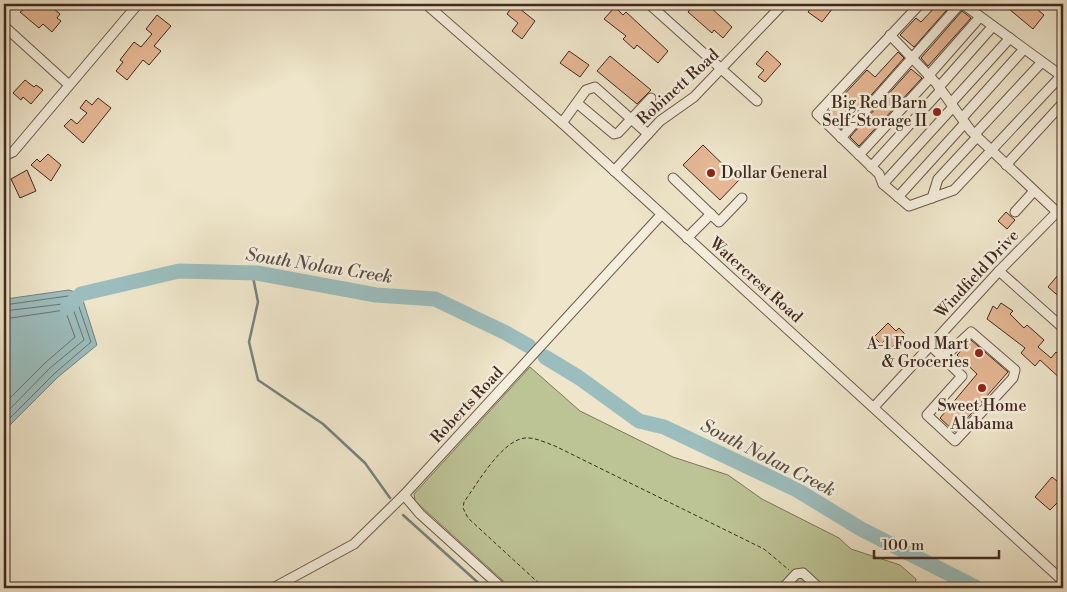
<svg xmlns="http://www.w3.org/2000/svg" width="1067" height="592" font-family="'Libre Bodoni',serif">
  <rect width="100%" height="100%" fill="#eee5ca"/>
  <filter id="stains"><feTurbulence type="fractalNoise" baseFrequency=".004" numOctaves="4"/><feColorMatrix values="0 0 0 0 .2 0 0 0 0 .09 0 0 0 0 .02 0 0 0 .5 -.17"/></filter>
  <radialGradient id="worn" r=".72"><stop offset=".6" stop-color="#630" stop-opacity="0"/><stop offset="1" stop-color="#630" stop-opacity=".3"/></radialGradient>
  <polygon fill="#bcc395" stroke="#7e765a" points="530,367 580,411 673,457 728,475 762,499 839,538 851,549 900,565 916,579 915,588 511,588 415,501 414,494"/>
  <polygon fill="#9bbdbd" stroke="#77817e" points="69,290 81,294 97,345 58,377 4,431 4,302 6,299"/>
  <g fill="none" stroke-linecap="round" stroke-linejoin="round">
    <g stroke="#6e726e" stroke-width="1">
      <polyline points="4,305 68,296 76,298 91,342 55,373 4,424"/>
      <polyline points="4,311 71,303 84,340 50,368 4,415"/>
      <polyline points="4,319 65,310 75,337 45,363 4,404"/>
    </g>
    <g stroke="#77817e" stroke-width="2.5">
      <polyline points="252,272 258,302 249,342 258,380 323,424 365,463 390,498"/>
      <polyline points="403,515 484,588"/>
    </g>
    <g stroke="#9bbdbd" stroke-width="15">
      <polyline points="67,308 81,294 179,271 257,273 376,295 435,299 506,333 529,346"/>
      <polyline points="545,357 578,377 639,421 664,427 797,490 861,529 977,588"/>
    </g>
  </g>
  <g fill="#e6b794" stroke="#41281f">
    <polygon points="17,4 48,4 60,14 57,18 61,21 52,32 43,24 39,28 20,12 23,10"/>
    <polygon points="514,4 535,21 522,39 512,31 518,23 507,14"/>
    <polygon points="694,4 713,4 710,7 732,27 723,38 714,30 712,33 688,12"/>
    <polygon points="814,4 836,4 822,22 808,12"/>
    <polygon points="938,4 952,4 914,47 900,35 916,18 921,22"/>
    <polygon points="1003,4 1031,4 1044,15 1033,29"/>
    <polygon points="615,7 623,15 626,12 668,51 658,63 637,45 634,49 623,39 626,36 604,19"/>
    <polygon points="962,11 971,18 928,66 921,58"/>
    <polygon points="157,15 171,26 154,46 161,51 149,65 143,60 127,80 116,71 123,62 120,60 134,42 141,47 152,34 146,29"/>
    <polygon points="569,51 589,65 580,77 560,63"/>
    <polygon points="767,51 781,64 765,82 758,77 764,70 756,64"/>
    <polygon points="898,52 904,58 841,129 826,114 867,70 875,77"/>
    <polygon points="610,56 651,90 637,104 597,71"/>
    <polygon points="911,69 922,78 859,146 850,137"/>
    <polygon points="25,80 34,87 36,85 43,90 31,104 23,97 21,100 13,93"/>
    <polygon points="98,98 111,108 83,143 64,126 71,119 77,124 87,113 80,108 86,100 92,105"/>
    <polygon points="703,145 739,180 720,200 683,165"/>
    <polygon points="48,154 61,165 51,181 31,165 37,159 40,162"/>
    <polygon points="27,170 36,191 20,198 11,179"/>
    <polygon points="1006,212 1015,220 1007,229 998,221"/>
    <polygon points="1058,275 1063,279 1063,300 1048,287"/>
    <polygon points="1001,303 1013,311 1010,314 1024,328 1027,325 1044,340 1038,347 1051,358 1056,352 1063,358 1063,381 1040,360 1035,366 1021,353 1025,348 987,319 993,306 997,309"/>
    <polygon points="888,323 896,331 899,328 905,334 892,347 884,341 881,344 874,337"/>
    <polygon points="971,340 1008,372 955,432 940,418 977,374 957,355"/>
    <polygon points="1052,477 1063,486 1063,497 1050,510 1035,497"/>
  </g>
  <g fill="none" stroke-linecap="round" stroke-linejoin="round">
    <defs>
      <g id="minor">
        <polyline points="426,4 562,123 1063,581"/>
        <polyline points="649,4 757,101"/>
        <polyline points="920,4 817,114 879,174 883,184 909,206 954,190 1061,76"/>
        <polyline points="963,4 1063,77"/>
        <polyline points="4,26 69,85"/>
        <polyline points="890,35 936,83 971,131 1057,212"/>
        <polyline points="929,75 980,17"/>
        <polyline points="939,87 993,26"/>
        <polyline points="577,103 614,134 618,133 651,98"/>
        <polyline points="951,103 1010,38"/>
        <polyline points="962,118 1024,49"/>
        <polyline points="562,123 586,90 595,87 648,134"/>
        <polyline points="975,134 1042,62"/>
        <polyline points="841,138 960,4"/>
        <polyline points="859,155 931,77"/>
        <polyline points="4,156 13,152 138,4"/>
        <polyline points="1006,165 1063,103"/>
        <polyline points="871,167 941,90"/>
        <polyline points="614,171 660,121 694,97 783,4"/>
        <polyline points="673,178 719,222 742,198"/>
        <polyline points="883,184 953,107"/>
        <polyline points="898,197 965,123"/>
        <polyline points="932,198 938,179 977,137"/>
        <polyline points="1015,212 1034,191"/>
        <polyline points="687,238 711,214"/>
        <polyline points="999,271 1063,328"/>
        <polyline points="930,345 962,376 927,415 955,441 1013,378 1015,370 971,332 943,358"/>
        <polyline points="874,407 999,271 1063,206"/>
        <polyline points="404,495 420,514 502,588"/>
        <polyline points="273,588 354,544 404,495 661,215"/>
        <polyline points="783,588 796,574 803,573 819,588"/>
      </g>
    </defs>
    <use href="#minor" stroke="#6c574a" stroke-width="11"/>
    <path stroke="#41281f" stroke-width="1" stroke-dasharray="4 2.5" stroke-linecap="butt" d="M544 588 468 518 463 508 464 502C477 484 502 440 525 438 535 437 546 443 555 446L764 549 789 570"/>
    <use href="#minor" stroke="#f4eedd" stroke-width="9"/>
  </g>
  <g fill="#8f2418" stroke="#f4eedd" stroke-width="2">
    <circle cx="937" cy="112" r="5"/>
    <circle cx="711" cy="173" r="5"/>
    <circle cx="979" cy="353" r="5"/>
    <circle cx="982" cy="388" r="5"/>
  </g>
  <g text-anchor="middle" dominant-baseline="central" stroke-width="5" stroke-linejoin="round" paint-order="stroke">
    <g font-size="16" fill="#41281f" stroke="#f4eedd">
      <text transform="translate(678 87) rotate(-42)">Robinett Road</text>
      <text transform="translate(977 274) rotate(-47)">Windfield Drive</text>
      <text transform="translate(756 280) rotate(42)">Watercrest Road</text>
      <text transform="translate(467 405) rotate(-47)">Roberts Road</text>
    </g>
    <g font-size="16" fill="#41281f" stroke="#f4eedd" text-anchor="end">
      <text x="927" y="103">Big Red Barn<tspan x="927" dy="18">Self-Storage II</tspan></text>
      <text x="721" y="173" text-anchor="start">Dollar General</text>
      <text x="969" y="344">A-1 Food Mart<tspan x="969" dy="18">&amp; Groceries</tspan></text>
      <text x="982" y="406" text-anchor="middle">Sweet Home<tspan x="982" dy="18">Alabama</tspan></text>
    </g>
    <g font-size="18" font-style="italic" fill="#584d46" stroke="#f4eedd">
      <text transform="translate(319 266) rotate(9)">South Nolan Creek</text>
      <text transform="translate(768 458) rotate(27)">South Nolan Creek</text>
    </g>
  </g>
  <rect width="1067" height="592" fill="none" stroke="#eee5ca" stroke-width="20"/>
  <rect x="5" y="5" width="1057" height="582" fill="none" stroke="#41281f" stroke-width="2.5"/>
  <rect x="10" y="10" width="1047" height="572" fill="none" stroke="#41281f"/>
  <path d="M874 550v8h125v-8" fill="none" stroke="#41281f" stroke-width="2.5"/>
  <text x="882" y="550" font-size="15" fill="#41281f" stroke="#f4eedd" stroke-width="4" paint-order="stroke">100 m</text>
  <rect width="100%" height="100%" filter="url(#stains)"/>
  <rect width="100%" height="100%" fill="url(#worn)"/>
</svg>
